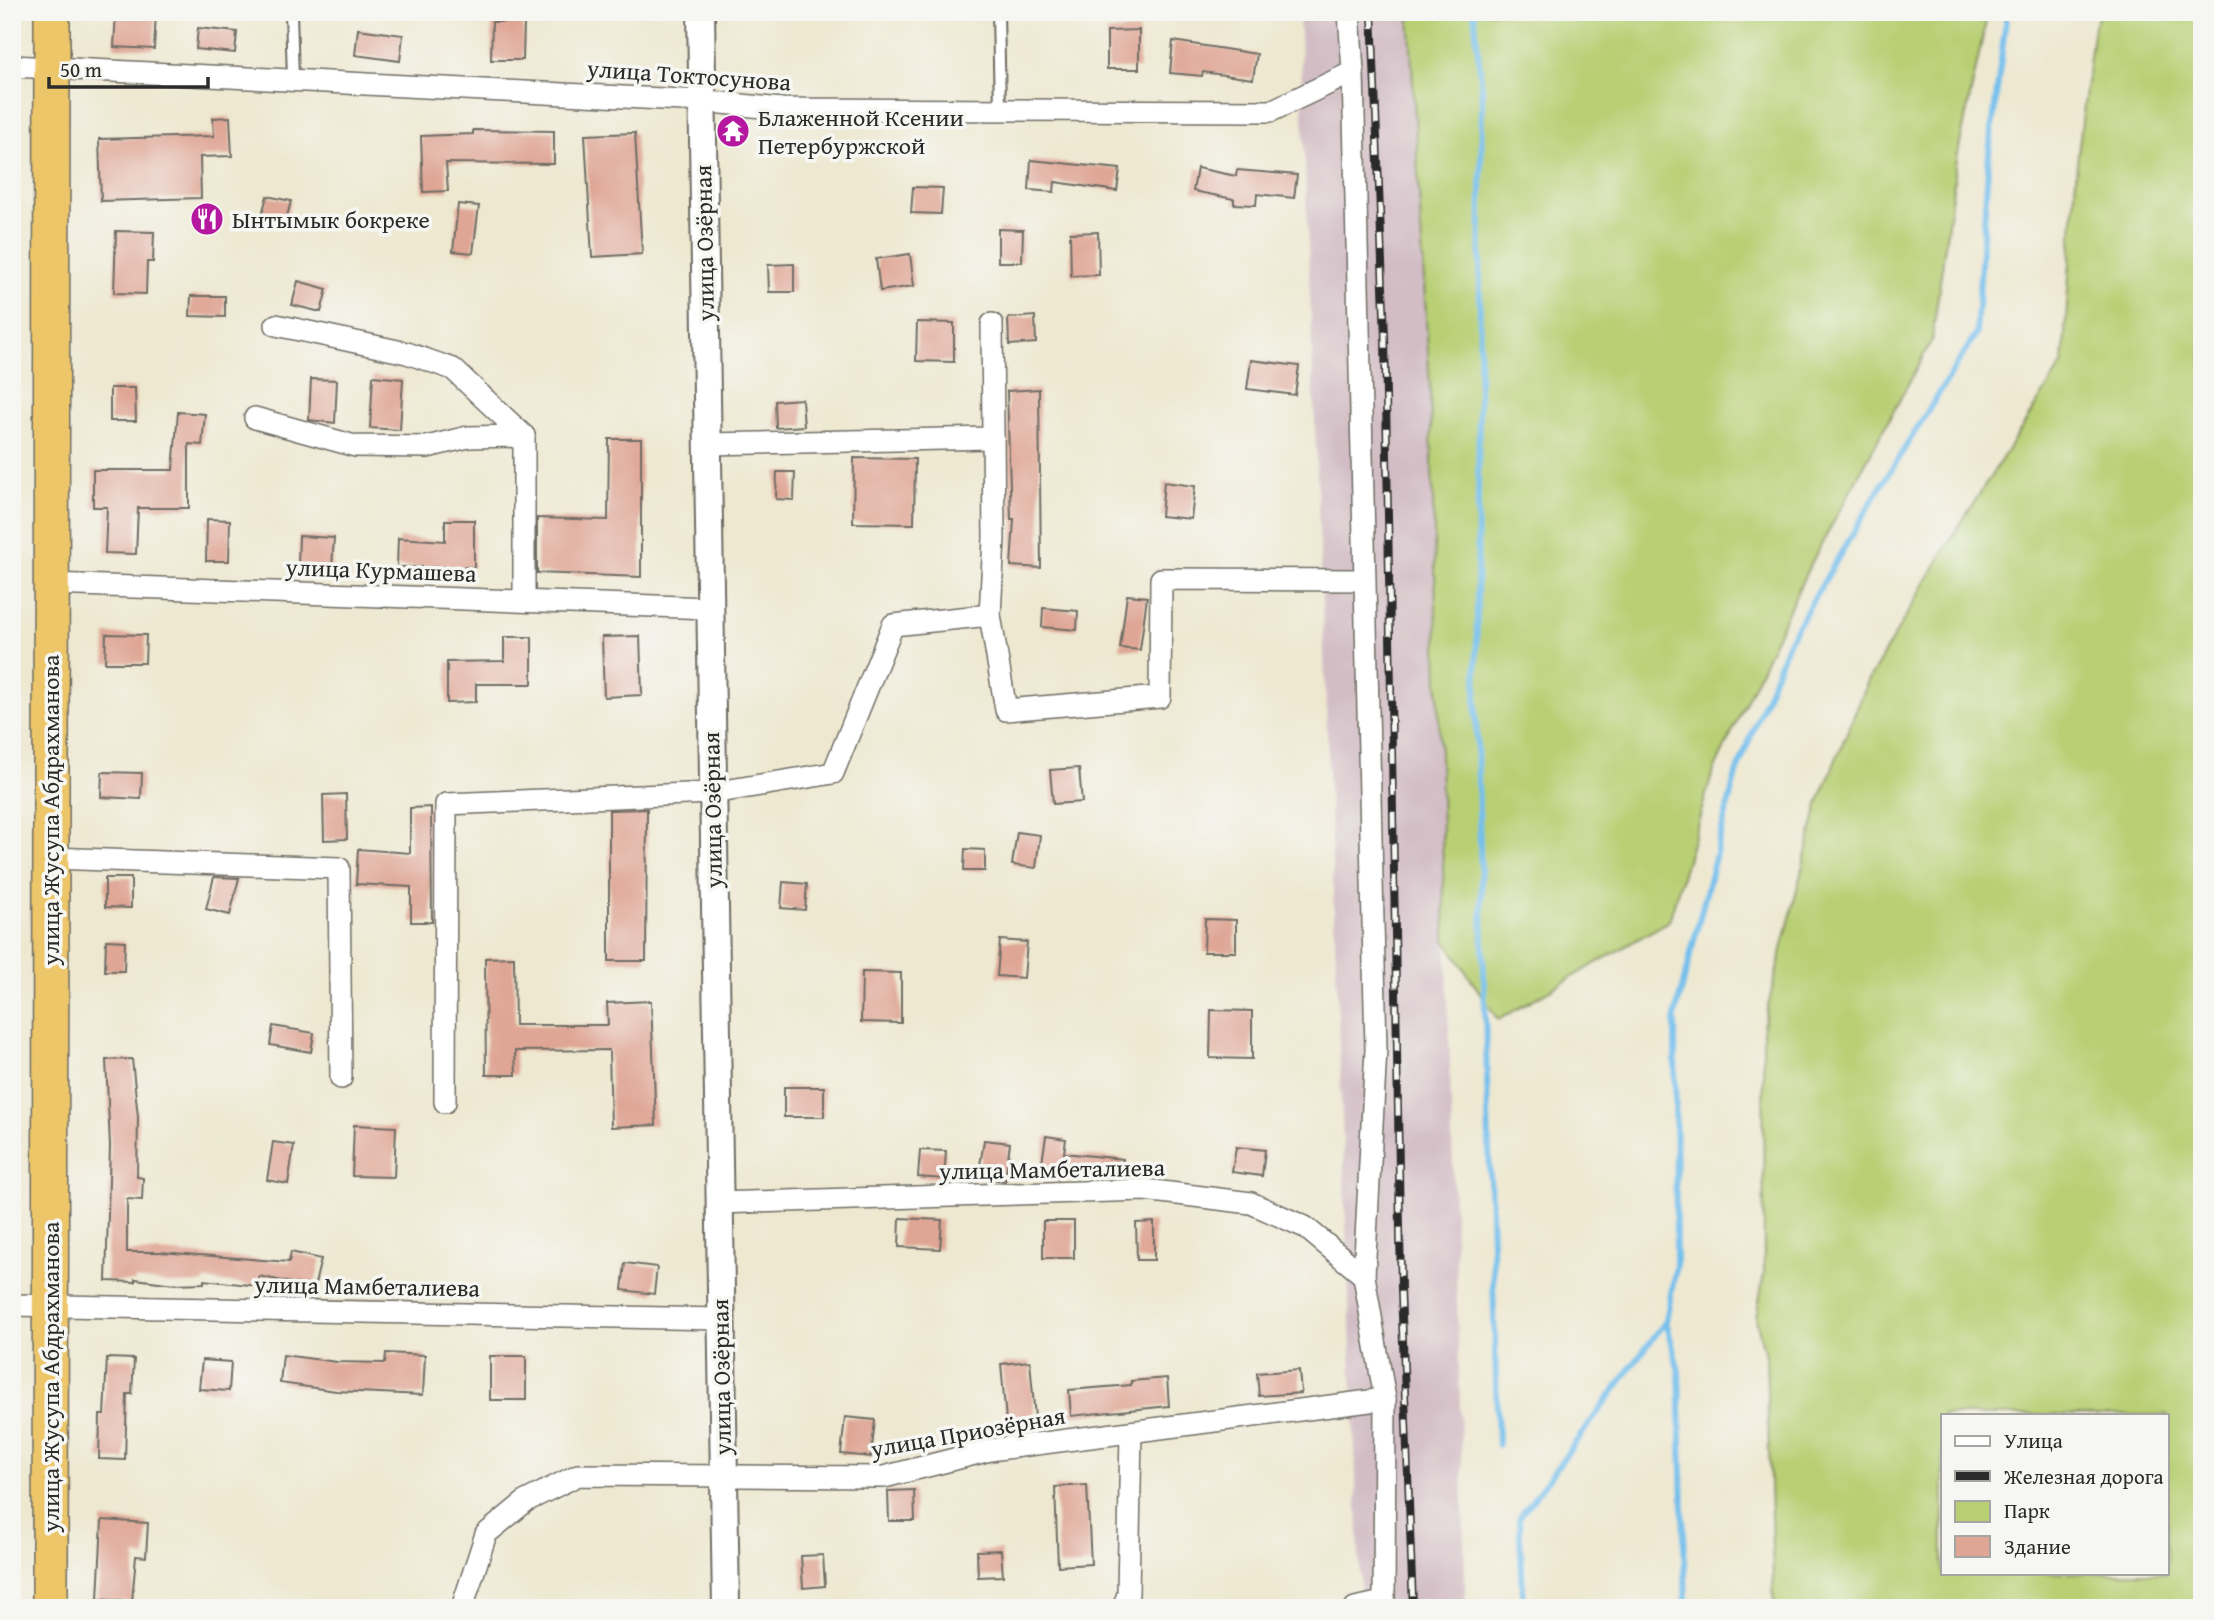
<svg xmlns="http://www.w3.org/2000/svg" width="2214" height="1620" font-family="'Gentium Book Plus',serif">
  <rect width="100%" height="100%" fill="#f6f6f2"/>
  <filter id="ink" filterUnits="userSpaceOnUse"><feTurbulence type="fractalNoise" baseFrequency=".0143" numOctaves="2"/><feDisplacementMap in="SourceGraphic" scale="14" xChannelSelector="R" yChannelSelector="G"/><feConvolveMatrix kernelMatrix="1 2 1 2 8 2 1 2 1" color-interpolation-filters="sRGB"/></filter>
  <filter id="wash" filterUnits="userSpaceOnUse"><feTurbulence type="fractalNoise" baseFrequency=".00686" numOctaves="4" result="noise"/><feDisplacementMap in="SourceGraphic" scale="28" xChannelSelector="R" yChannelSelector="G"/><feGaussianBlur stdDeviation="1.57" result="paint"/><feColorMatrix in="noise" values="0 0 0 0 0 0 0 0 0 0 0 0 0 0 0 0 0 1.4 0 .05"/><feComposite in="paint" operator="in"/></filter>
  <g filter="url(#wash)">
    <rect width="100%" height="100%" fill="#eee8d0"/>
    <polygon fill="#d2bdc5" points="1299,12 1409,12 1430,389 1466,1608 1361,1608"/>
    <g fill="#b8cf73" stroke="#727d4f" stroke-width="2" fill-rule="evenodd">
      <polygon points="1409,12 1988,12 1957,158 1932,340 1807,571 1712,775 1669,921 1498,1020 1445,940 1430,389"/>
      <path d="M2102 12H2202V1608H1774L1766 1360 1756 1318 1764 1274 1763 1026 1819 801 1868 681 1952 537 2063 363 2077 162 2094 25ZM1943 1415H2167V1573H1943Z"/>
    </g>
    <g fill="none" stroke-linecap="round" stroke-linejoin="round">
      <g stroke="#73bfed" stroke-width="6">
        <polyline points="1474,12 1482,89 1476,711 1498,1445"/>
        <polyline points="1524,1608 1519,1518 1666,1321"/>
        <polyline points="1686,1608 1679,1372 1666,1321 1676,1266 1675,1016 1736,774 1788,642 1878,491 1976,334 1989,153 2007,12"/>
      </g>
    </g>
    <g id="blocks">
      <g fill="#dfa695">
        <polygon points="116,12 156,12 154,49 114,47"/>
        <polygon points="492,22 524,22 523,60 491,60"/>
        <polygon points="198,28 237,32 235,53 196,49"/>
        <polygon points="358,29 403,35 400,61 355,55"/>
        <polygon points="1139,30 1139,69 1107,69 1107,31"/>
        <polygon points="1173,41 1257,54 1253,79 1203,72 1202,76 1170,73"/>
        <polygon points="230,117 232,156 200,157 201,198 101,201 99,139 214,136 213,118"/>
        <polygon points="473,130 554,131 554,164 446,163 448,191 423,192 421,136 473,134"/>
        <polygon points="635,133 642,254 592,257 585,135"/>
        <polygon points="1031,160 1120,169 1117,191 1055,182 1054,192 1029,190"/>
        <polygon points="1197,168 1236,176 1237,170 1297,175 1294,198 1257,194 1256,205 1234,204 1234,199 1193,191"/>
        <polygon points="913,187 943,188 941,214 911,213"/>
        <polygon points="267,196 291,201 284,228 260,222"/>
        <polygon points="458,204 479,206 473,253 453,251"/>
        <polygon points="998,229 1023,230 1022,262 998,262"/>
        <polygon points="116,231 154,232 153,262 147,262 146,294 114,293"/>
        <polygon points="1098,232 1099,275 1071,276 1070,233"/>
        <polygon points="910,254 914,286 880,291 876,259"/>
        <polygon points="794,264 794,292 769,292 768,265"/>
        <polygon points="298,281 327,289 321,312 292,305"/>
        <polygon points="191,296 225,296 225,317 190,316"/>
        <polygon points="1035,316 1036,343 1009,345 1008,318"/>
        <polygon points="917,322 954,323 954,362 916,361"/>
        <polygon points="1251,360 1299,366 1295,395 1247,389"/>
        <polygon points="373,376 403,379 400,430 370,428"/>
        <polygon points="311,379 337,380 335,423 309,420"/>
        <polygon points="110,388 135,388 136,421 110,421"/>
        <polygon points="1039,389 1041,568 1011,566 1014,519 1011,519 1007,391"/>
        <polygon points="802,399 804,426 776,428 775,401"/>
        <polygon points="178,412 205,414 202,445 189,444 189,508 138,508 136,554 105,553 107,507 93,507 93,470 173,470"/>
        <polygon points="609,439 641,439 641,577 537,573 537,518 608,520"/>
        <polygon points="854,458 915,459 914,524 853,523"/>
        <polygon points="777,472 795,472 794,500 776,499"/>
        <polygon points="1164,482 1195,486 1191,519 1161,516"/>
        <polygon points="207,519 230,520 229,561 206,561"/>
        <polygon points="445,520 474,520 474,567 397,567 398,538 445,541"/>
        <polygon points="299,536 334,538 332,568 298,566"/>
        <polygon points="1127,595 1147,597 1140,650 1120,648"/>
        <polygon points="1043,608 1078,611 1077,630 1042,627"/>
        <polygon points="106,634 146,635 145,663 105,663"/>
        <polygon points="640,636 642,695 604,697 602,637"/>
        <polygon points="504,637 532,637 532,684 476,684 476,702 447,703 447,662 504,661"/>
        <polygon points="1079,768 1082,802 1053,804 1050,770"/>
        <polygon points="102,772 142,773 141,799 101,797"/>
        <polygon points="346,794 347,839 324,840 323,795"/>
        <polygon points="431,807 432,922 411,922 411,887 356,884 358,849 410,853 410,808"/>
        <polygon points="647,809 646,961 609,961 609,810"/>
        <polygon points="1017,832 1040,835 1036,868 1012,865"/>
        <polygon points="965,849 985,850 985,871 964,871"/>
        <polygon points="214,877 239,878 230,915 206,909"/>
        <polygon points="105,878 131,878 131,908 105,907"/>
        <polygon points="783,882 807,884 805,910 781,908"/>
        <polygon points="1205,919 1236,920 1236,952 1204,952"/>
        <polygon points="106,940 125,941 124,971 105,971"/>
        <polygon points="1000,940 1027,942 1024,978 997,976"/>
        <polygon points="514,957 515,1025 608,1025 607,1003 651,1001 656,1125 611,1127 609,1050 515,1051 516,1075 486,1075 485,958"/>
        <polygon points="862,972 901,973 901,1023 861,1022"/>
        <polygon points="1211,1010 1252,1011 1252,1059 1210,1058"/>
        <polygon points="273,1026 314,1033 311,1052 270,1045"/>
        <polygon points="132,1059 138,1117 137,1177 143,1178 142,1200 127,1199 127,1252 160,1252 289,1262 291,1252 321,1259 314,1288 259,1276 258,1286 204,1280 204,1283 174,1284 135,1279 135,1282 106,1281 110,1146 106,1060"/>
        <rect x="784" y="1087" width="40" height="30"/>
        <polygon points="354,1125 396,1127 394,1177 352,1176"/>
        <polygon points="1046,1136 1066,1139 1064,1153 1123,1159 1121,1178 1061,1173 1060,1179 1040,1176"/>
        <polygon points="984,1140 1010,1143 1005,1181 978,1178"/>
        <polygon points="273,1142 294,1145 288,1184 267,1180"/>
        <polygon points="1236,1147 1265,1150 1262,1176 1232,1172"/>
        <polygon points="920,1150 946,1151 944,1179 918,1177"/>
        <polygon points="900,1218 942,1220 940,1249 899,1247"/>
        <rect x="1043" y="1221" width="31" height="37"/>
        <polygon points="1154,1222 1154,1260 1137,1260 1136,1223"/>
        <polygon points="625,1263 657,1267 654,1294 622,1290"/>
        <polygon points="386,1353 425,1355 423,1395 336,1391 280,1383 283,1355 337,1362 385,1363"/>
        <rect x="490" y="1356" width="36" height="44"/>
        <polygon points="107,1358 134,1359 132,1394 127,1394 125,1460 99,1459 100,1415 104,1415"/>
        <polygon points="202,1360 231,1362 229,1391 199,1389"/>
        <polygon points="1030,1361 1036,1429 1007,1432 1001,1364"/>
        <polygon points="1299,1370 1301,1393 1259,1396 1257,1373"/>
        <polygon points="1167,1378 1169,1406 1071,1416 1069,1390 1131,1385 1131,1381"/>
        <polygon points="845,1417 875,1420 871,1457 841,1454"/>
        <polygon points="1087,1485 1091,1564 1058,1566 1055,1487"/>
        <polygon points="914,1490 915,1521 889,1521 888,1491"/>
        <polygon points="102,1520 148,1523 146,1557 136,1556 132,1602 98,1599"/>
        <polygon points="1001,1550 1003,1576 978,1577 977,1551"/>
        <polygon points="823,1555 825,1586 803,1588 801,1556"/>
      </g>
    </g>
  </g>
  <g filter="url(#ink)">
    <use href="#blocks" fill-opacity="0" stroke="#6f6d65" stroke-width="2"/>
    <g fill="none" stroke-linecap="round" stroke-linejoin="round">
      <defs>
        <g id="service">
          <polyline points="291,12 293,79"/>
          <polyline points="998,12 1000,110"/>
        </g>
        <g id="minor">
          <polyline points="1349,12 1353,72 1376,1049 1364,1276 1385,1399 1384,1608"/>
          <polyline points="12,66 702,101 782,109 1271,111 1353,72"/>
          <polyline points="276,325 407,353 453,369 524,436"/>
          <polyline points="255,418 355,446 427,447 468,437 524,436 524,601"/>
          <polyline points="707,444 993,438"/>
          <polyline points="51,584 709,608"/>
          <polyline points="990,615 994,539 992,324"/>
          <polyline points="50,858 339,868 341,1078"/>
          <polyline points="445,1102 446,804 712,793 833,773 893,625 990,615 1006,710 1160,697 1161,579 1364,580"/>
          <polyline points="718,1203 1145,1190 1251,1203 1305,1227 1364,1276"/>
          <polyline points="12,1305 720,1319"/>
          <polyline points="462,1608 486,1534 526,1501 578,1475 884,1477 990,1450 1385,1399"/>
          <polyline points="1123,1608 1128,1594 1131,1432"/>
          <polyline points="1355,1608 1383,1602"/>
        </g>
        <polyline id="tertiary" points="701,12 726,1608"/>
        <polyline id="trunk" points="50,1608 52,12"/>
      </defs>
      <use href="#service" stroke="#6f6d65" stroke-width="14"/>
      <use href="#minor" stroke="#6f6d65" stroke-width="24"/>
      <use href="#tertiary" stroke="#6f6d65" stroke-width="30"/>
      <use href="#trunk" stroke="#6f6d65" stroke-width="38"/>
      <use href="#service" stroke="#fff" stroke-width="10"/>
      <use href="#minor" stroke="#fff" stroke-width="21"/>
      <use href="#tertiary" stroke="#fff" stroke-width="26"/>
      <use href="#trunk" stroke="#ecc669" stroke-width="35"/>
      <defs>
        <polyline id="rail" points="1372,12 1385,337 1401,1289 1413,1608"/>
      </defs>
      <use href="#rail" stroke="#2b2b2b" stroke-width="8"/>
      <use href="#rail" stroke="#f6f6f2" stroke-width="5" stroke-dasharray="16" stroke-linecap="butt"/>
    </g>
  </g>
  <defs>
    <symbol id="temple-disc" viewBox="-11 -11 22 22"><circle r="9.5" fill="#b5179e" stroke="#f6f6f2"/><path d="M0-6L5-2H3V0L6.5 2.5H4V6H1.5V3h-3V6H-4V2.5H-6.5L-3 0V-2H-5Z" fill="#fff"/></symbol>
    <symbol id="restaurant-disc" viewBox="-11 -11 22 22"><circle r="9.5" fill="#b5179e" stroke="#f6f6f2"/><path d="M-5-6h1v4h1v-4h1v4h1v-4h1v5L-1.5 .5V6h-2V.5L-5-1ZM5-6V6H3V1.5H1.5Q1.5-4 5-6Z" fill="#fff"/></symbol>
  </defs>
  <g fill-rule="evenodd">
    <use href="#temple-disc" x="714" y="112" width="38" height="38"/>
    <use href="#restaurant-disc" x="188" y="200" width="38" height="38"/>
  </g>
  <g text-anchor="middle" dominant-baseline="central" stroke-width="7" stroke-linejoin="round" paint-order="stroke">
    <g font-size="24" fill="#2b2b2b" stroke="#f6f6f2">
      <text transform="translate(689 75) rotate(4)">улица Токтосунова</text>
      <text transform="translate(704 243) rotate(-91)">улица Озёрная</text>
      <text transform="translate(381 570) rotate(2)">улица Курмашева</text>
      <text transform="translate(50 810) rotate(-90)">улица Жусупа Абдрахманова</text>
      <text transform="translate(712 810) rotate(-91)">улица Озёрная</text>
      <text transform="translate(1052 1169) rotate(-1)">улица Мамбеталиева</text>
      <text transform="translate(367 1286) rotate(1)">улица Мамбеталиева</text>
      <text transform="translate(50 1377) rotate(-90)">улица Жусупа Абдрахманова</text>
      <text transform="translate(721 1377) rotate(-91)">улица Озёрная</text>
      <text transform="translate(968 1432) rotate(-10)">улица Приозёрная</text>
    </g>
    <g font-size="24" fill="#2b2b2b" stroke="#f6f6f2" text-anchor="start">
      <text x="758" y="117">Блаженной Ксении<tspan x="758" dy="28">Петербуржской</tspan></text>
      <text x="232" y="219">Ынтымык бокреке</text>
    </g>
  </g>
  <rect width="2214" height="1620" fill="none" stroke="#f6f6f2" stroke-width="42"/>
  <rect x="1941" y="1414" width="228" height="161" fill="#f6f6f2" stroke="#a5a5a2" stroke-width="2"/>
  <rect x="1955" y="1436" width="35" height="10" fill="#ffffff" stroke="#a5a5a2" stroke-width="2"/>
  <text x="2004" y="1448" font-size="21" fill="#2b2b2b">Улица</text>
  <rect x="1955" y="1471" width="35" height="10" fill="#2b2b2b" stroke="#a5a5a2" stroke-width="2"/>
  <text x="2004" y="1484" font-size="21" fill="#2b2b2b">Железная дорога</text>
  <rect x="1955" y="1501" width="35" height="21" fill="#b8cf73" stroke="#a5a5a2" stroke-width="2"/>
  <text x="2004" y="1518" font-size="21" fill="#2b2b2b">Парк</text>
  <rect x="1955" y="1536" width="35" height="21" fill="#dfa695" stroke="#a5a5a2" stroke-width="2"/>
  <text x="2004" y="1554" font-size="21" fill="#2b2b2b">Здание</text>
  <path d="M49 77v10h159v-10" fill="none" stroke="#2b2b2b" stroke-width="3.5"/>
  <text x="60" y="77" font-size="21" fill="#2b2b2b" stroke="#f6f6f2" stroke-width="5" paint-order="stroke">50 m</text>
</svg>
